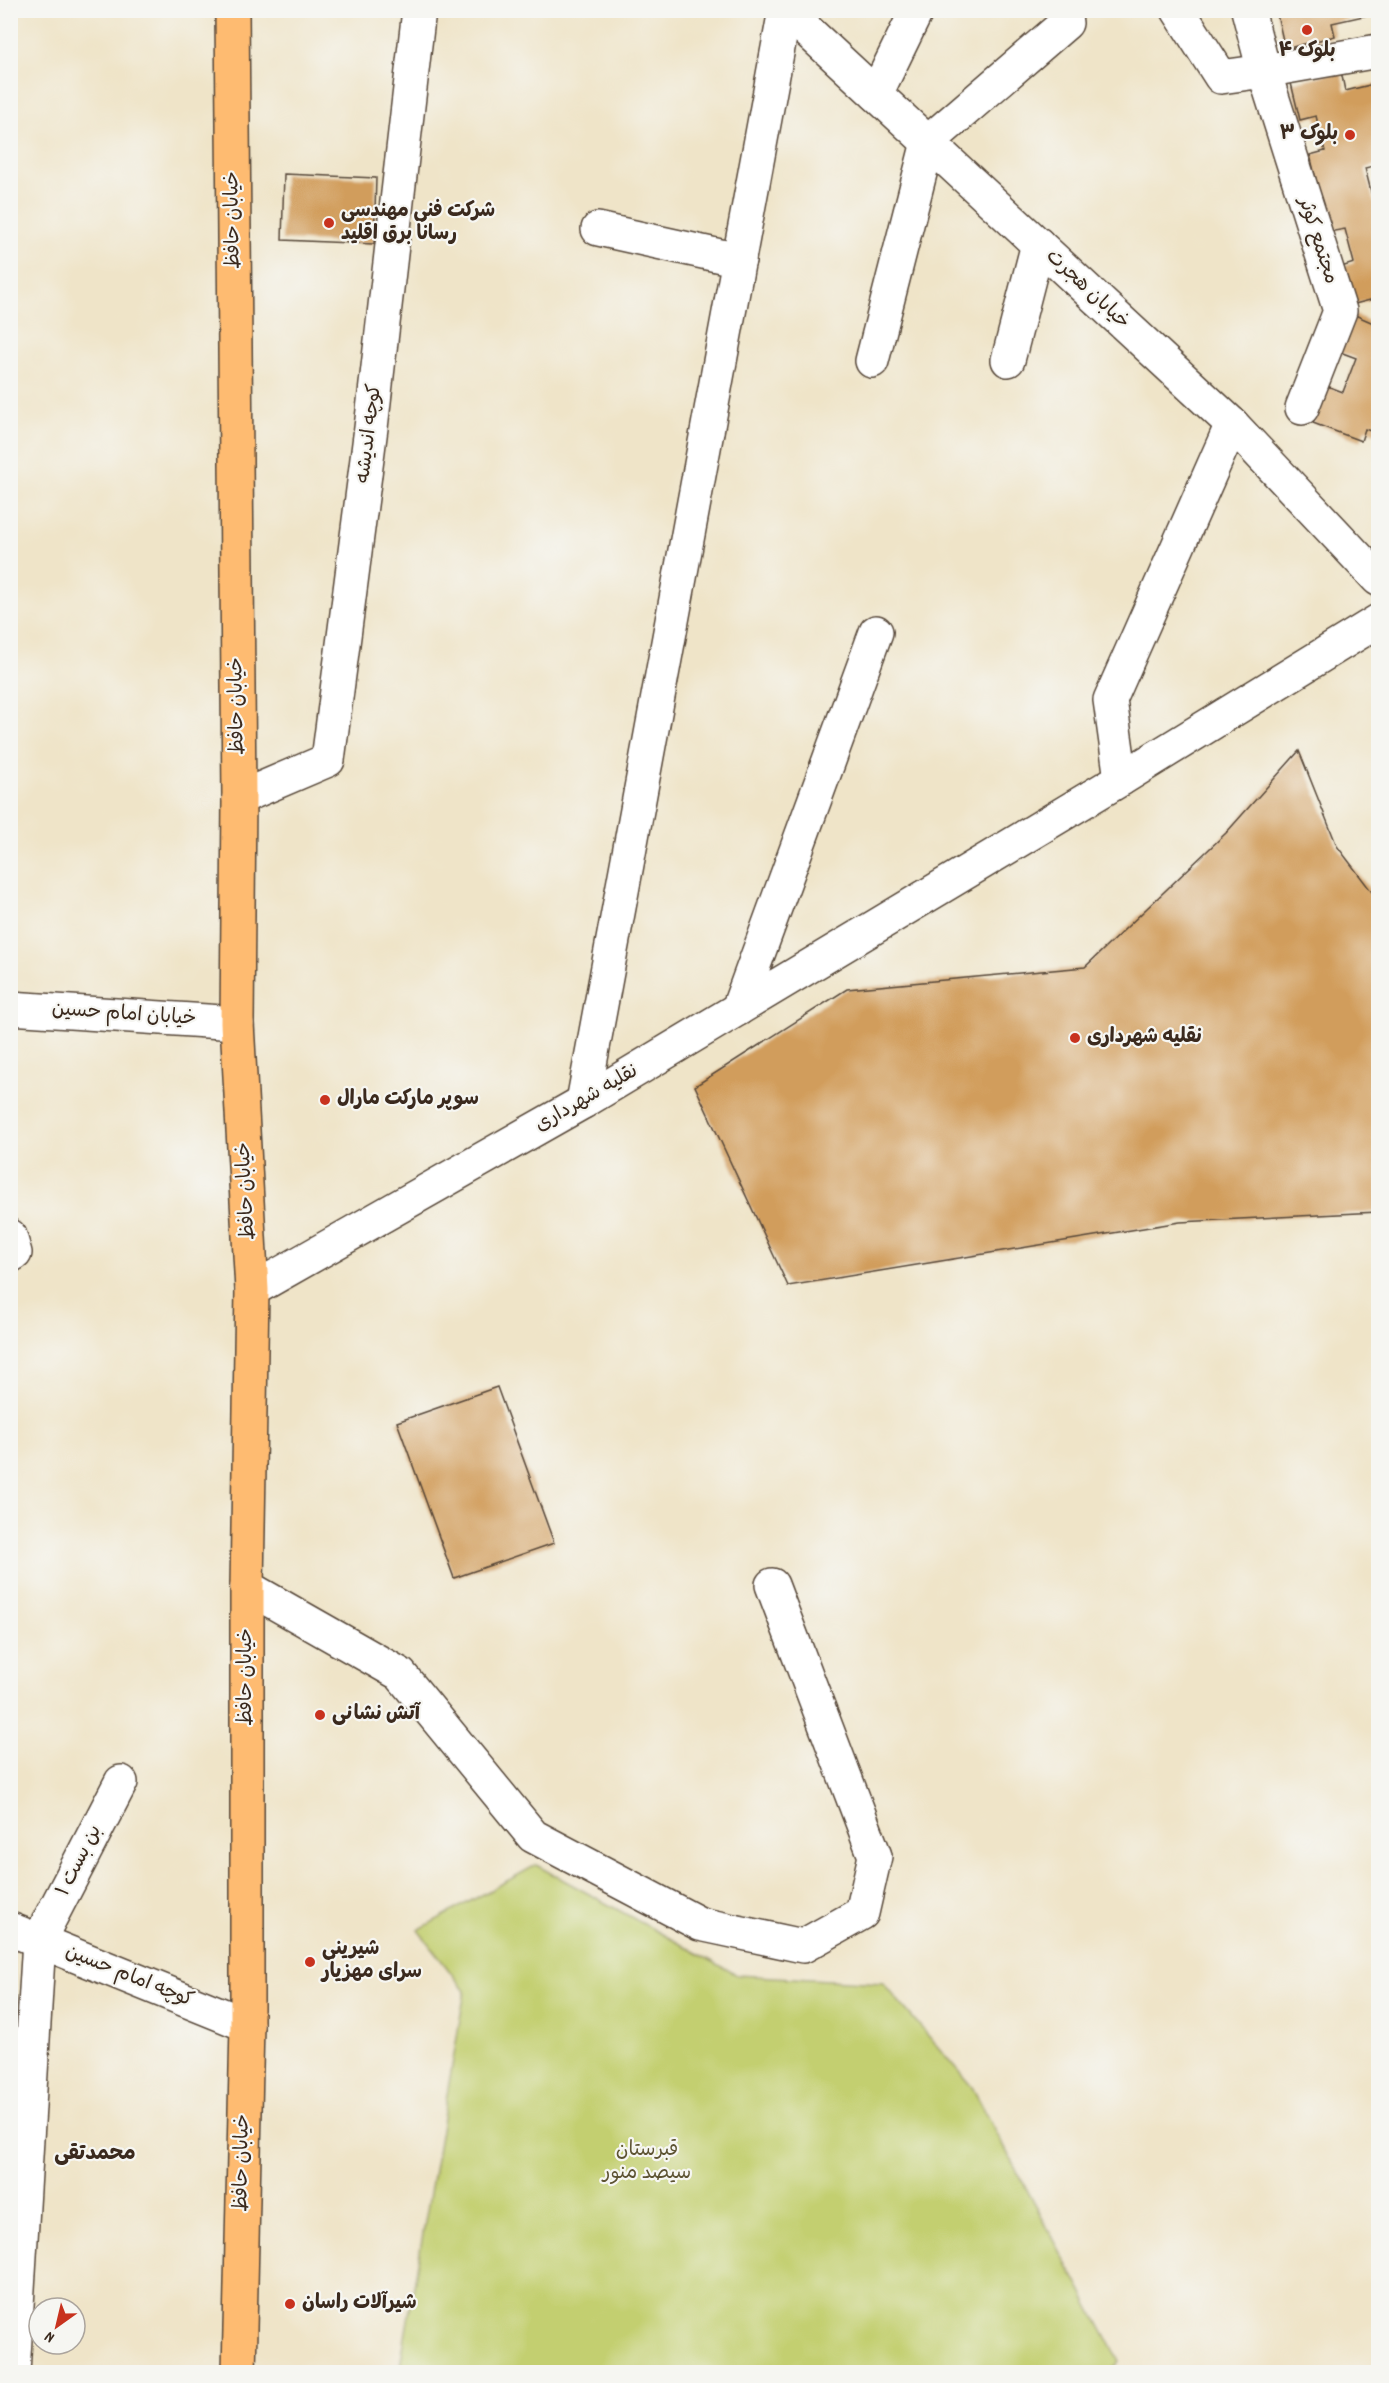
<svg xmlns="http://www.w3.org/2000/svg" width="1389" height="2383" font-family="Dekko,'Playpen Sans Arabic',sans-serif">
  <rect width="100%" height="100%" fill="#f6f6f2"/>
  <filter id="ink" filterUnits="userSpaceOnUse"><feTurbulence type="fractalNoise" baseFrequency=".0167" numOctaves="2"/><feDisplacementMap in="SourceGraphic" scale="12" xChannelSelector="R" yChannelSelector="G"/><feConvolveMatrix kernelMatrix="1 2 1 2 8 2 1 2 1" color-interpolation-filters="sRGB"/></filter>
  <filter id="wash" filterUnits="userSpaceOnUse"><feTurbulence type="fractalNoise" baseFrequency=".008" numOctaves="4" result="noise"/><feDisplacementMap in="SourceGraphic" scale="24" xChannelSelector="R" yChannelSelector="G"/><feGaussianBlur stdDeviation="1.35" result="paint"/><feColorMatrix in="noise" values="0 0 0 0 0 0 0 0 0 0 0 0 0 0 0 0 0 1.4 0 .05"/><feComposite in="paint" operator="in"/></filter>
  <g filter="url(#wash)">
    <rect width="100%" height="100%" fill="#efe4c8"/>
    <polygon fill="#c3cf70" stroke="#7f7c47" stroke-width="1.5" points="536,1865 737,1975 883,1983 972,2087 1119,2361 1112,2372 399,2372 465,1991 418,1930"/>
    <g id="blocks">
      <g fill="#d19d5c">
        <polygon points="1276,10 1367,10 1368,15 1332,23 1335,36 1285,49"/>
        <polygon points="1341,71 1345,91 1378,83 1378,165 1365,168 1374,203 1378,202 1378,298 1347,306 1338,268 1354,263 1345,229 1329,232 1310,155 1325,151 1316,116 1300,120 1291,83"/>
        <polygon points="284,174 376,178 374,244 282,240"/>
        <polygon points="1355,315 1378,325 1378,434 1365,429 1361,441 1313,423 1327,386 1343,392 1356,358 1340,352"/>
        <polygon points="1299,751 1337,846 1378,900 1378,1212 1180,1222 788,1286 695,1086 847,989 1085,967 1226,833"/>
        <polygon points="497,1387 554,1543 454,1578 397,1422"/>
      </g>
    </g>
  </g>
  <g filter="url(#ink)">
    <use href="#blocks" fill-opacity="0" stroke="#564638" stroke-width="1.5"/>
    <g fill="none" stroke-linecap="round" stroke-linejoin="round">
      <defs>
        <g id="minor">
          <polyline points="785,10 1232,424 1378,579"/>
          <polyline points="1178,10 1221,77 1264,71 1378,51"/>
          <polyline points="1248,10 1264,71 1340,311 1302,408"/>
          <polyline points="876,94 917,10"/>
          <polyline points="598,229 739,260"/>
          <polyline points="1008,360 1038,244"/>
          <polyline points="872,361 928,142 1066,23"/>
          <polyline points="1121,779 1110,700 1232,424"/>
          <polyline points="239,798 328,760 371,428 419,10"/>
          <polyline points="10,1008 237,1023"/>
          <polyline points="738,1009 876,632"/>
          <polyline points="583,1102 785,10"/>
          <polyline points="10,1236 15,1253 10,1256"/>
          <polyline points="252,1290 583,1102 1121,779 1378,621"/>
          <polyline points="247,1587 400,1674 533,1836 700,1924 803,1946 862,1913 875,1856 772,1585"/>
          <polyline points="10,1929 247,2025"/>
          <polyline points="13,2372 39,1940 121,1782"/>
        </g>
        <polyline id="major" points="232,10 239,798 237,1023 252,1290 247,1587 247,2025 239,2372"/>
      </defs>
      <use href="#minor" stroke="#564638" stroke-width="36"/>
      <use href="#major" stroke="#564638" stroke-width="36"/>
      <use href="#minor" stroke="#fff" stroke-width="33"/>
      <use href="#major" stroke="#febb71" stroke-width="33"/>
    </g>
  </g>
  <g fill="#c8321e" stroke="#f6f6f2" stroke-width="2">
    <circle cx="1307" cy="30" r="6"/>
    <circle cx="1350" cy="135" r="6"/>
    <circle cx="329" cy="223" r="6"/>
    <circle cx="1075" cy="1038" r="6"/>
    <circle cx="325" cy="1100" r="6"/>
    <circle cx="320" cy="1715" r="6"/>
    <circle cx="310" cy="1962" r="6"/>
    <circle cx="290" cy="2304" r="6"/>
  </g>
  <g text-anchor="middle" dominant-baseline="central" stroke-width="4.5" stroke-linejoin="round" paint-order="stroke">
    <g font-size="20" font-weight="bold" fill="#3b2a1e" stroke="#f6f6f2" text-anchor="start">
      <text x="1307" y="52" text-anchor="middle">بلوک ۴</text>
      <text x="1338" y="135" text-anchor="end">بلوک ۳</text>
      <text x="341" y="212">شرکت فنی مهندسی<tspan x="341" dy="23">رسانا برق اقلید</tspan></text>
      <text x="1087" y="1038">نقلیه شهرداری</text>
      <text x="337" y="1100">سوپر مارکت مارال</text>
      <text x="332" y="1715">آتش نشانی</text>
      <text x="322" y="1950">شیرینی<tspan x="322" dy="23">سرای مهزیار</tspan></text>
      <text x="302" y="2304">شیرآلات راسان</text>
    </g>
    <g font-size="20" fill="#3b2a1e" stroke="#f6f6f2">
      <text transform="translate(234 220) rotate(-91)">خیابان حافظ</text>
      <text transform="translate(1317 241) rotate(72)">مجتمع کوثر</text>
      <text transform="translate(1087 290) rotate(43)">خیابان هجرت</text>
      <text transform="translate(370 434) rotate(-83)">کوچه اندیشه</text>
      <text transform="translate(238 706) rotate(-91)">خیابان حافظ</text>
      <text transform="translate(124 1015) rotate(4)">خیابان امام حسین</text>
      <text transform="translate(587 1099) rotate(-30)">نقلیه شهرداری</text>
      <text transform="translate(247 1191) rotate(-93)">خیابان حافظ</text>
      <text transform="translate(247 1677) rotate(-90)">خیابان حافظ</text>
      <text transform="translate(80 1861) rotate(-63)">بن بست ۱</text>
      <text transform="translate(129 1977) rotate(22)">کوچه امام حسین</text>
      <text transform="translate(243 2163) rotate(-89)">خیابان حافظ</text>
    </g>
    <g font-size="20" fill="#5d5332" stroke="#f6f6f2">
      <text x="647" y="2151">قبرستان<tspan x="647" dy="23">سیصد منور</tspan></text>
    </g>
    <g font-size="21" font-weight="bold" fill="#3b2a1e" stroke="#f6f6f2">
      <text x="95" y="2155">محمدتقی</text>
    </g>
  </g>
  <rect width="1389" height="2383" fill="none" stroke="#f6f6f2" stroke-width="36"/>
  <g transform="translate(57 2326) rotate(214)"><circle r="28" fill="#f6f6f2" stroke="#aba49d" stroke-width="1.5"/>
  <path d="M0-4.5L10 22L0 15L-10 22Z" fill="#c8321e"/>
  <text y="-9" font-size="16" font-weight="bold" text-anchor="middle" fill="#3b2a1e">N</text>
  </g>
</svg>
